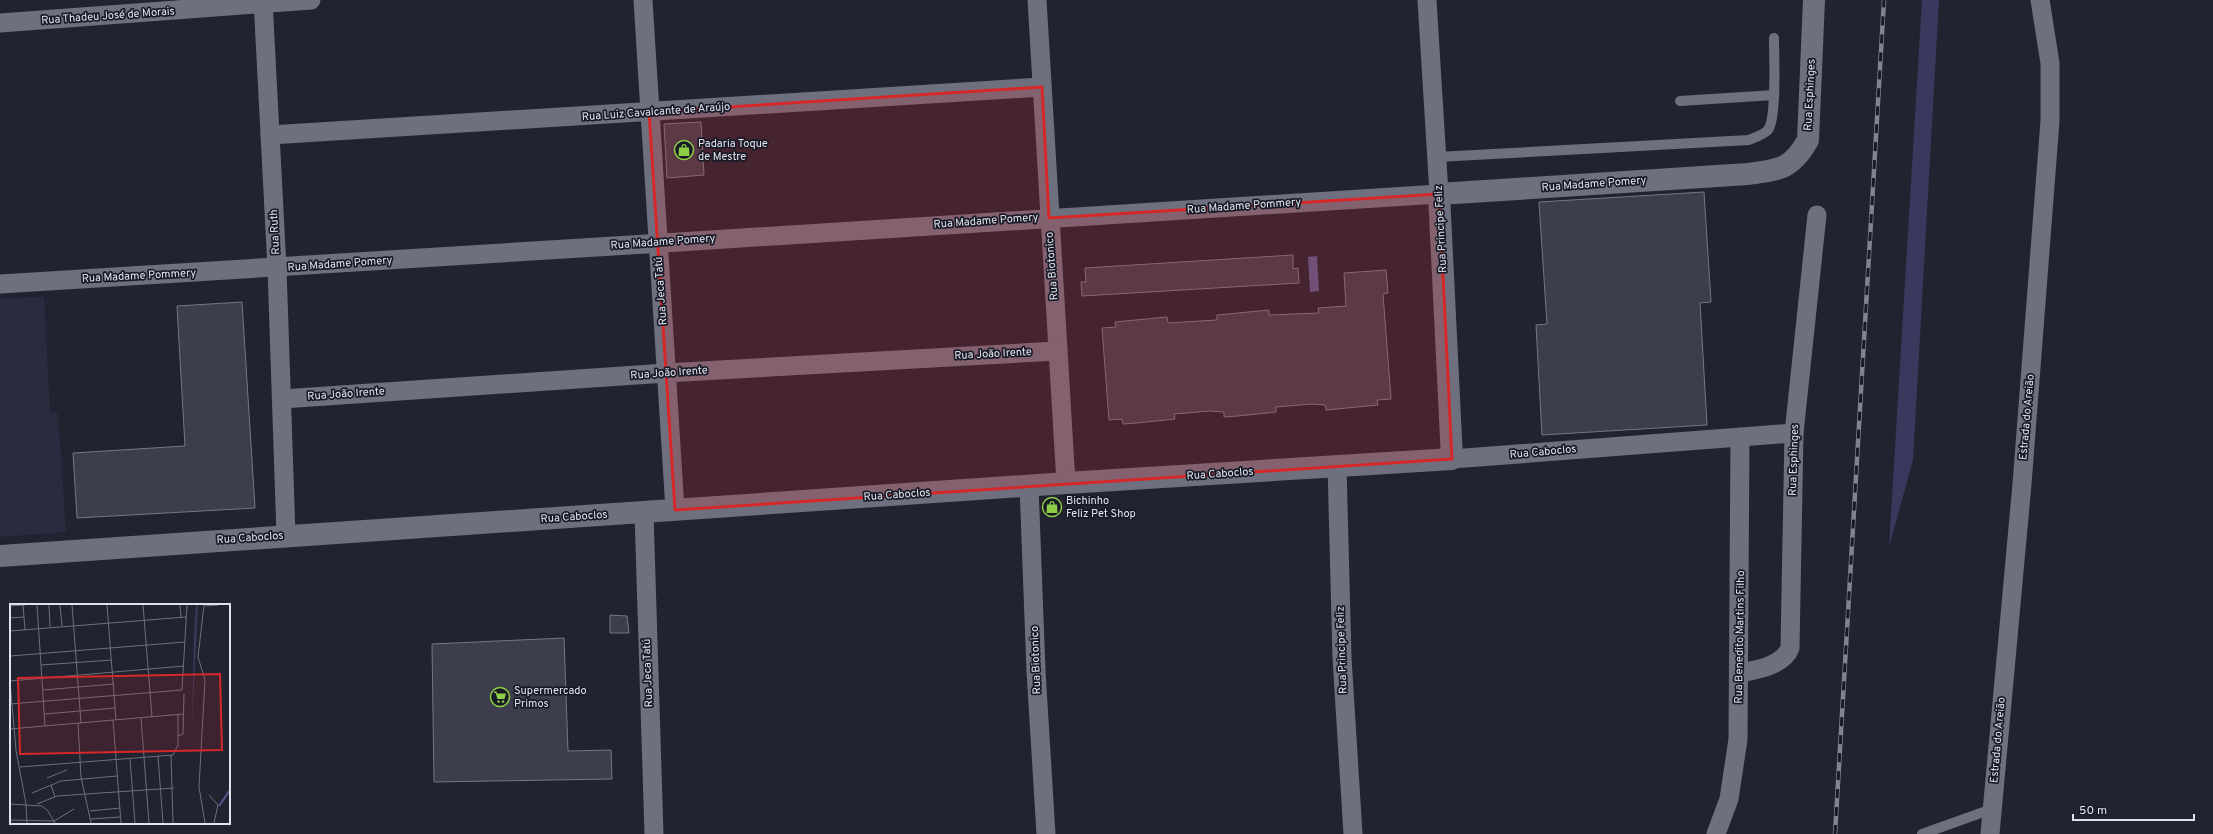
<svg xmlns="http://www.w3.org/2000/svg" width="2213" height="834" font-family="Overpass,sans-serif">
  <rect width="100%" height="100%" fill="#222331"/>
  <polygon fill="#2a2b3f" points="44,297 50,412 58,414 66,532 0,537 0,299"/>
  <polygon fill="#38395c" points="1922,0 1939,0 1913,460 1889,547"/>
  <polygon fill="#57598d" points="1317,256 1319,291 1310,292 1308,257"/>
  <g fill="#3c3e4d" stroke="#757687">
    <polygon points="701,122 704,175 667,178 664,124"/>
    <polygon points="1704,192 1711,302 1700,303 1707,425 1542,435 1536,325 1547,324 1539,202"/>
    <polygon points="1293,255 1293,269 1298,268 1299,283 1082,296 1081,282 1086,282 1085,268"/>
    <polygon points="1386,270 1388,293 1383,294 1391,399 1377,400 1378,405 1326,410 1325,405 1312,404 1276,407 1276,412 1238,416 1224,417 1224,412 1210,411 1174,414 1175,419 1137,423 1123,424 1122,419 1109,420 1102,328 1116,327 1115,322 1167,317 1168,323 1217,320 1217,315 1269,310 1269,315 1319,313 1318,308 1346,306 1344,273"/>
    <polygon points="242,302 255,508 77,518 73,453 185,446 177,306"/>
    <polygon points="610,615 627,616 629,633 610,633"/>
    <polygon points="564,638 568,751 611,750 612,779 434,782 432,644"/>
  </g>
  <g fill="none" stroke-linecap="round" stroke-linejoin="round">
    <g stroke="#6e7080" stroke-width="10">
      <polyline points="1680,101 1774,95"/>
      <path d="M1437 157 1749 140C1756 137 1763 135 1768 130 1777 118 1774 55 1774 38"/>
      <polyline points="1922,834 1992,809"/>
    </g>
    <g stroke="#6e7080" stroke-width="19">
      <polyline points="263,0 277,268 286,535"/>
      <polyline points="643,0 675,510"/>
      <polyline points="1037,0 1066,483"/>
      <polyline points="0,23 311,0"/>
      <polyline points="270,135 1042,87"/>
      <path d="M0 284C480 256 959 223 1439 194L1427 0"/>
      <polyline points="282,399 666,373 1057,351"/>
      <polyline points="1452,459 1794,433"/>
      <polyline points="1337,466 1342,658 1353,834"/>
      <polyline points="1029,486 1036,671 1046,834"/>
      <polyline points="644,513 654,834"/>
      <path d="M1740 673C1756 670 1783 666 1790 648L1794 433 1817 215"/>
      <polyline points="1716,834 1729,799 1738,739 1740,437"/>
      <polyline points="1990,834 2022,484 2050,121 2050,63 2040,0"/>
    </g>
    <path stroke="#6e7080" stroke-width="22" d="M0 556 1066 483 1452 459 1439 194 1748 174C1779 170 1792 169 1808 140L1814 0"/>
    <defs>
      <polyline id="rail" points="1835,834 1884,0"/>
    </defs>
    <use href="#rail" stroke="#81838e" stroke-width="4.5"/>
    <use href="#rail" stroke="#191a27" stroke-width="3" stroke-dasharray="9" stroke-linecap="butt"/>
  </g>
  <path fill="#d62828" fill-opacity="0.2" stroke="#d62828" stroke-width="3" stroke-linejoin="round" d="M1042 87 1049 218 1439 194 1452 459 675 510 649 112Z"/>
  <defs>
    <symbol id="shop-ring" viewBox="-11 -11 22 22"><circle r="9.5" fill="#191a27" stroke="#8dce44" stroke-width="1.5"/><path d="M-5-2.5h2.3a2.7 3.5 0 0 1 5.4 0H5L5.5 6h-11ZM-1.5-2.5h3a1.5 2.3 0 0 0-3 0Z" fill="#8dce44"/></symbol>
    <symbol id="supermarket-ring" viewBox="-11 -11 22 22"><circle r="9.5" fill="#191a27" stroke="#8dce44" stroke-width="1.5"/><path d="M-6-5.5h2.5l.6 2H6L4.5 2H-2.5L-4.4-4H-6ZM-1.5 3.2a1.3 1.3 0 1 0 .1 0ZM3 3.2a1.3 1.3 0 1 0 .1 0Z" fill="#8dce44"/></symbol>
  </defs>
  <g fill-rule="evenodd">
    <use href="#shop-ring" x="673" y="139" width="22" height="22"/>
    <use href="#shop-ring" x="1041" y="496" width="22" height="22"/>
    <use href="#supermarket-ring" x="489" y="686" width="22" height="22"/>
  </g>
  <g text-anchor="middle" dominant-baseline="central" stroke-width="3.5" stroke-linejoin="round" paint-order="stroke">
    <g font-size="11" fill="#e1e3ec" stroke="#191a27">
      <text transform="translate(108 16) rotate(-4)">Rua Thadeu José de Morais</text>
      <text transform="translate(1810 95) rotate(-87)">Rua Esphinges</text>
      <text transform="translate(656 112) rotate(-4)">Rua Luiz Cavalcante de Araújo</text>
      <text transform="translate(1594 184) rotate(-4)">Rua Madame Pomery</text>
      <text transform="translate(1244 206) rotate(-4)">Rua Madame Pommery</text>
      <text transform="translate(986 221) rotate(-4)">Rua Madame Pomery</text>
      <text transform="translate(1441 229) rotate(-93)">Rua Principe Feliz</text>
      <text transform="translate(275 232) rotate(-93)">Rua Ruth</text>
      <text transform="translate(663 242) rotate(-4)">Rua Madame Pomery</text>
      <text transform="translate(340 264) rotate(-4)">Rua Madame Pomery</text>
      <text transform="translate(1052 266) rotate(-94)">Rua Biotonico</text>
      <text transform="translate(139 276) rotate(-3)">Rua Madame Pommery</text>
      <text transform="translate(661 291) rotate(-94)">Rua Jeca Tatú</text>
      <text transform="translate(993 354) rotate(-3)">Rua João Irente</text>
      <text transform="translate(669 373) rotate(-4)">Rua João Irente</text>
      <text transform="translate(346 394) rotate(-4)">Rua João Irente</text>
      <text transform="translate(2027 417) rotate(-85)">Estrada do Areião</text>
      <text transform="translate(1543 452) rotate(-5)">Rua Caboclos</text>
      <text transform="translate(1794 460) rotate(-88)">Rua Esphinges</text>
      <text transform="translate(1220 474) rotate(-4)">Rua Caboclos</text>
      <text transform="translate(897 495) rotate(-4)">Rua Caboclos</text>
      <text transform="translate(574 517) rotate(-4)">Rua Caboclos</text>
      <text transform="translate(250 538) rotate(-4)">Rua Caboclos</text>
      <text transform="translate(1740 637) rotate(-89)">Rua Benedito Martins Filho</text>
      <text transform="translate(1342 650) rotate(-92)">Rua Principe Feliz</text>
      <text transform="translate(1036 660) rotate(-92)">Rua Biotonico</text>
      <text transform="translate(648 673) rotate(-92)">Rua Jeca Tatú</text>
      <text transform="translate(1998 740) rotate(-85)">Estrada do Areião</text>
    </g>
    <g font-size="11" fill="#e1e3ec" stroke="#191a27" text-anchor="start">
      <text x="698" y="144">Padaria Toque<tspan x="698" dy="13">de Mestre</tspan></text>
      <text x="1066" y="501">Bichinho<tspan x="1066" dy="13">Feliz Pet Shop</tspan></text>
      <text x="514" y="691">Supermercado<tspan x="514" dy="13">Primos</tspan></text>
    </g>
  </g>
  <g transform="translate(10 604)">
    <rect width="220" height="220" fill="#222331"/>
    <path d="M186 1H188L182 121 184 28Z" fill="#38395c"/>
    <path fill="none" stroke="#57598d" stroke-width="2" d="M209 202 220 186"/>
    <path fill="none" stroke="#6e707c" stroke-width="1" d="M13 1 15 26M27 1 35 122M39 1 40 23M50 1 52 22M62 1 71 119M97 1 106 116M133 1 142 113M170 1 171 13M194 1 188 53 195 76 189 183 195 219M0 2 15 1M195 2 208 1M0 14 14 13M0 27 176 13M0 52 175 38M31 61 102 56M0 77 174 62M0 77 6 146 16 200 17 219M33 86 104 80M0 100 172 86 177 1M35 110 105 104M131 114 139 219M103 116 111 219M68 119 71 173 81 219M0 125 173 110M168 132 173 130 174 90M161 151 163 219M148 152 153 219M120 155 125 219M10 163 163 151 168 141V111M37 174 57 166M41 181 45 193M22 189 51 177 107 172M199 191 208 201 204 219M0 200 32 202 38 207 45 219M27 200 47 192 164 184M80 207 110 204M81 215 111 213M0 216 44 217 64 205"/>
    <path fill="#d62828" fill-opacity="0.15" stroke="#d62828" stroke-width="2" d="M210 70 212 146 10 150 8 74Z"/>
    <rect width="220" height="220" fill="none" stroke="#e1e3ec" stroke-width="2"/>
  </g>
  <path d="M2073 814v6h121v-6" fill="none" stroke="#e1e3ec" stroke-width="2"/>
  <text x="2079" y="814" font-size="12" fill="#e1e3ec" stroke="#191a27" stroke-width="3" paint-order="stroke">50 m</text>
</svg>
